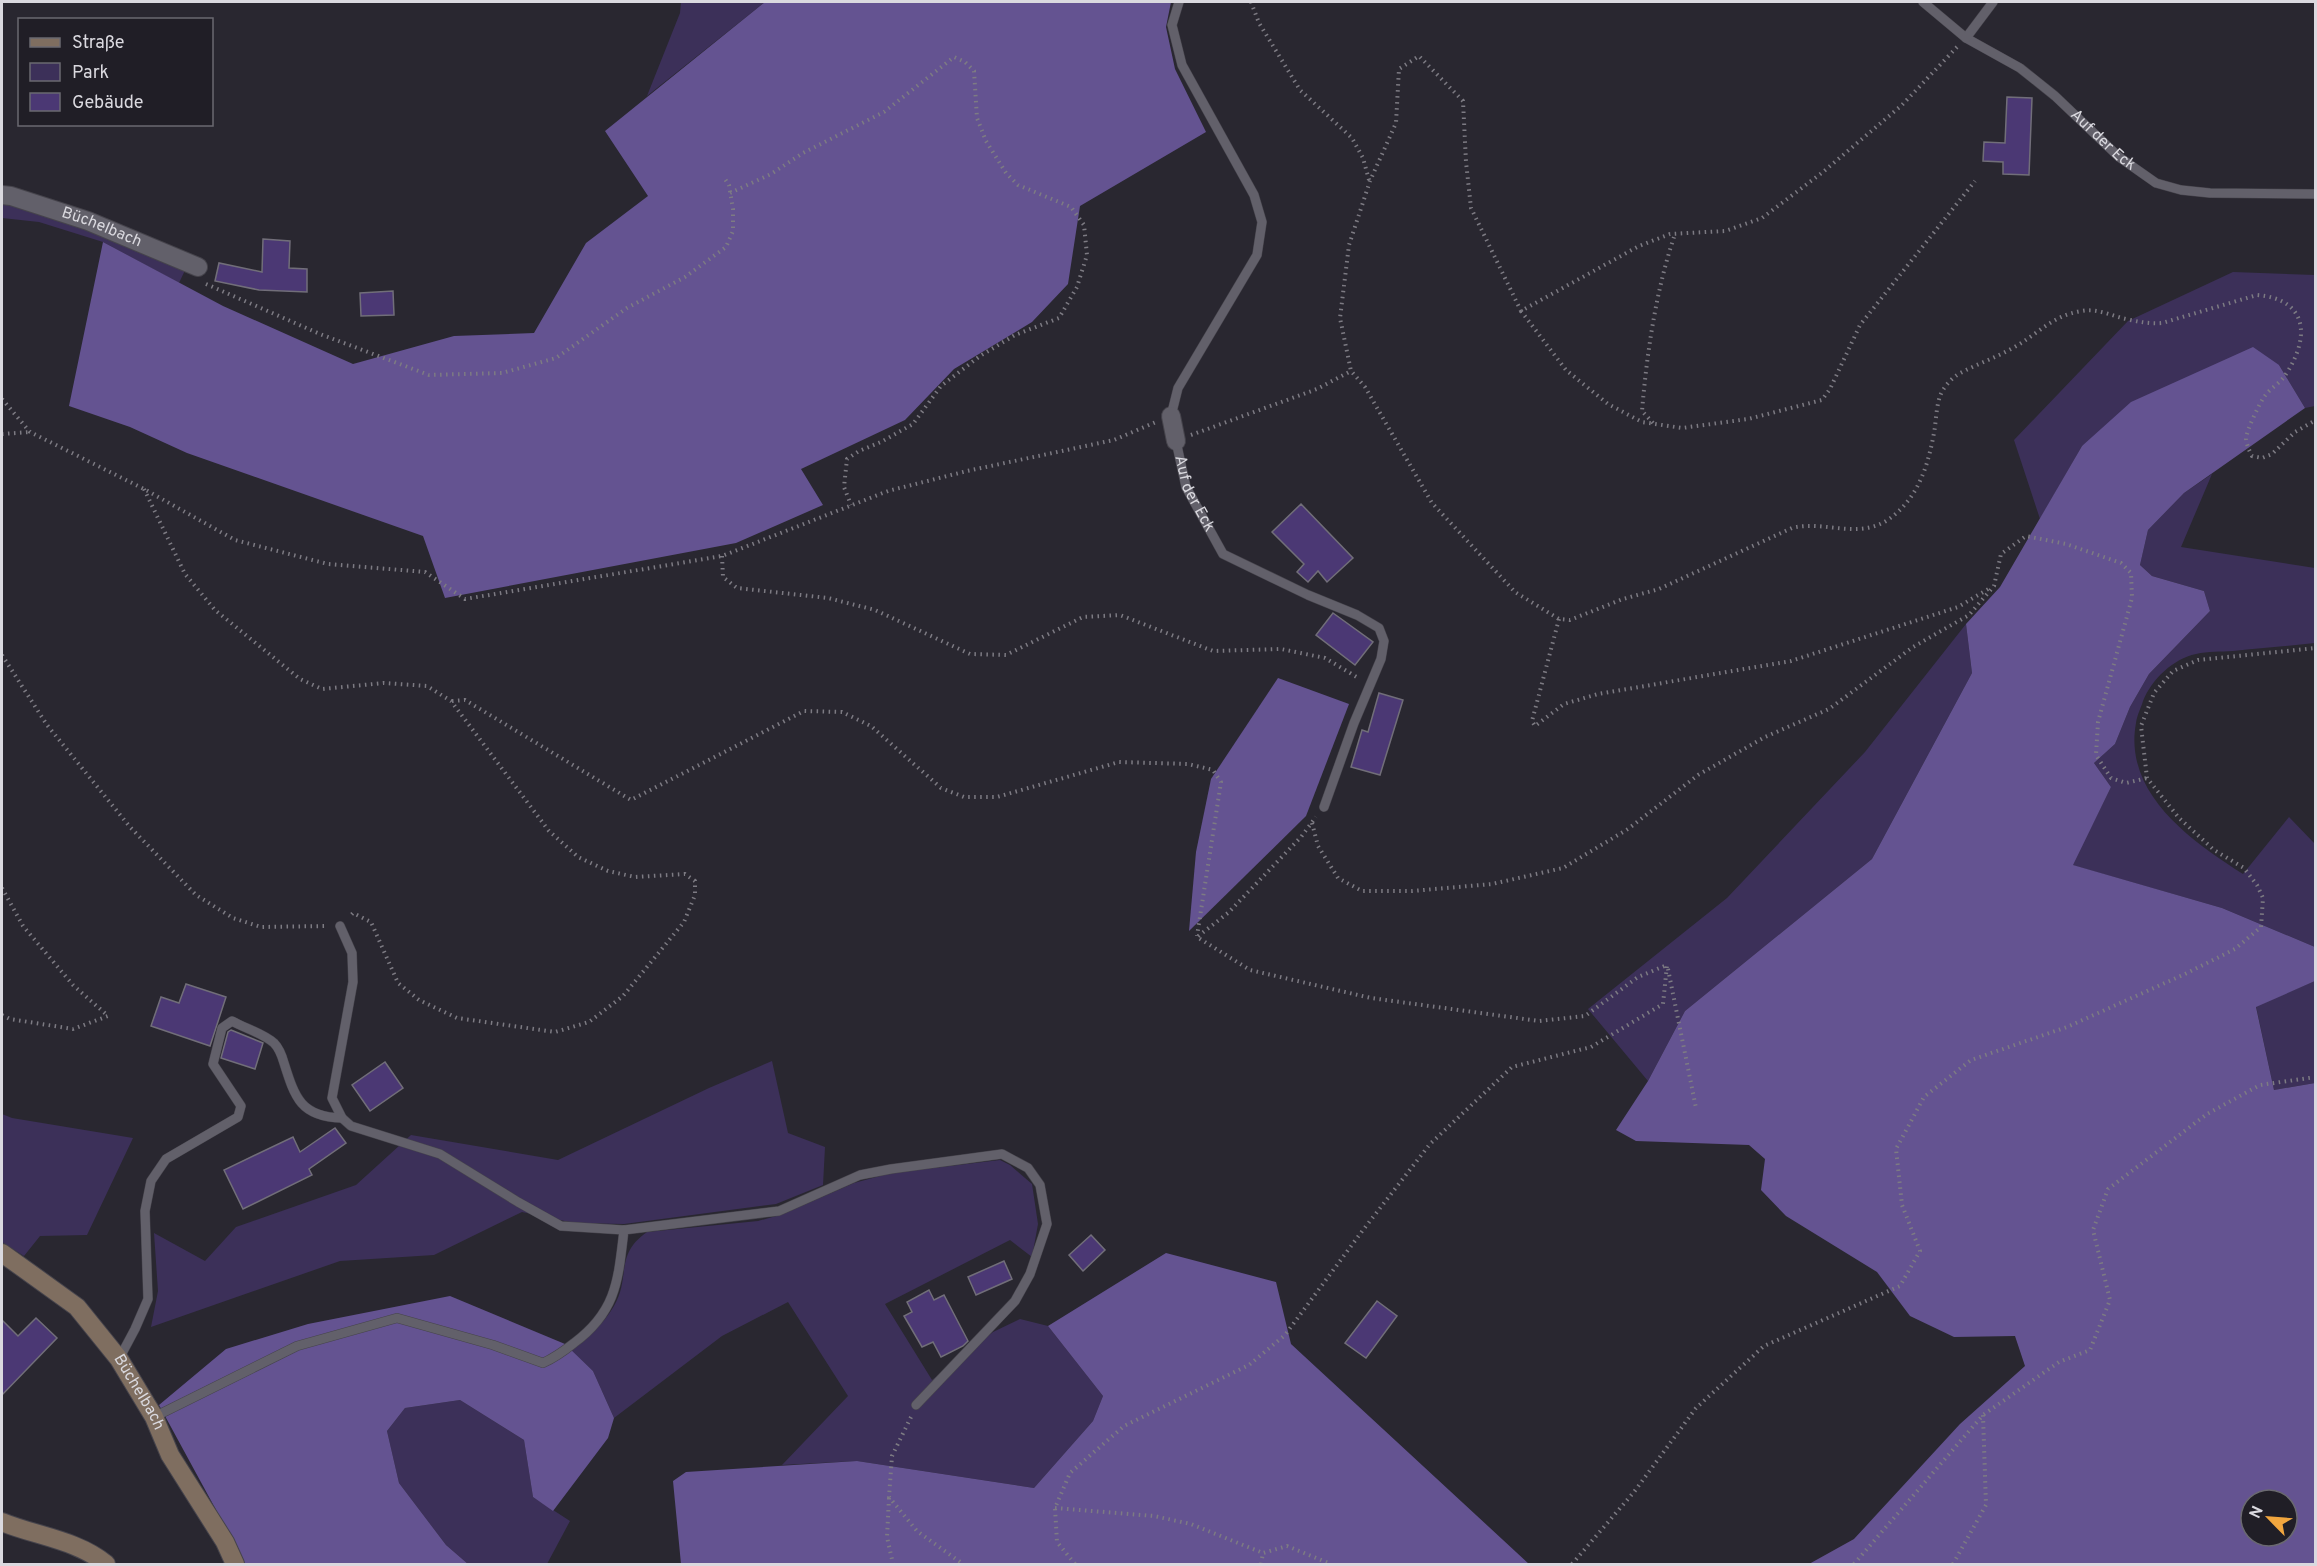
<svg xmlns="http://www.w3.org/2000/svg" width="2317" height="1566" font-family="Overpass,sans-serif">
  <rect width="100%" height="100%" fill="#292730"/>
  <g fill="#3c3059">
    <polygon points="681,2 765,2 647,96 680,13"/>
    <polygon points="2,201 18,203 187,266 179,283 103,242 39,222 2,218"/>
    <polygon points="2233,272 2315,275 2315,406 2305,408 2279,365 2082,446 2040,519 2014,440 2128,321"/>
    <path d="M2212 474 2181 547 2315 568V643C2288 646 2261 648 2233 651 2221 652 2208 651 2196 654 2173 659 2152 679 2143 701 2141 708 2137 715 2136 723 2123 793 2191 841 2243 874L2289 817 2315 844V947L2222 908 2072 865 2111 787 2094 763 2115 744 2130 707 2149 674 2210 611 2204 591 2152 576 2140 565 2148 530 2184 493Z"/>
    <polygon points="1966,624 1972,673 1872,859 1685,1011 1648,1081 1588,1009 1727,898 1865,752"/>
    <polygon points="2315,981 2315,1083 2274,1090 2256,1006"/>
    <polygon points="772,1061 788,1133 825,1147 823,1185 776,1204 624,1224 574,1223 522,1212 434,1255 340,1261 151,1327 158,1291 154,1233 205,1261 236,1227 356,1185 411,1135 558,1160 709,1088"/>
    <polygon points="2,1114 12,1118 133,1138 87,1235 40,1236 24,1256 2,1242"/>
    <path d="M1000 1160 1010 1165 1032 1184 1038 1224 1032 1257 1010 1240 885 1304 932 1380 993 1332 1020 1319 1048 1326 1103 1396 1093 1421 1034 1488 857 1461 782 1465 848 1396 788 1302 722 1336 614 1418 593 1371 571 1350C588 1337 603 1325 614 1306 631 1277 614 1255 647 1232L758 1221 783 1214 854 1183 891 1173Z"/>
    <polygon points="460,1400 524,1440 533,1497 570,1521 547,1564 468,1564 446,1545 399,1483 387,1431 405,1408"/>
  </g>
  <g fill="#645391" fill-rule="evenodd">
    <polygon points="765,2 1171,2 1166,27 1175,69 1206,132 1080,206 1068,284 1032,322 954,369 905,420 801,469 823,505 736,543 445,598 423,536 187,453 130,427 69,406 103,242 223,306 353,364 454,336 534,333 586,243 648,196 605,131"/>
    <path d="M2253 347 2279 365 2305 408 2184 493 2148 530 2140 565 2152 576 2204 591 2210 611 2149 674 2130 707 2115 744 2094 763 2111 787 2073 865 2222 908 2315 947V981L2256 1007 2274 1090 2315 1083V1564H1809L1854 1539 1960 1424 2025 1366 2015 1336 1954 1337 1910 1316 1877 1272 1786 1216 1761 1190 1765 1159 1749 1145 1636 1141 1616 1130 1648 1081 1685 1011 1872 859 1972 673 1966 624 2000 587 2082 446 2131 402ZM2251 1500H2287V1536H2251Z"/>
    <polygon points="1278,678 1349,704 1306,816 1189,931 1196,852 1211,779"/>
    <polygon points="1166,1253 1276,1282 1291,1344 1529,1564 681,1564 673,1481 686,1472 857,1461 1034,1488 1093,1421 1103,1396 1048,1326"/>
    <polygon points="450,1296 565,1344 593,1371 614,1418 608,1438 553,1511 533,1497 524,1440 460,1400 405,1408 387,1431 399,1483 446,1545 468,1564 243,1564 215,1508 159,1405 226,1349 308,1324"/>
  </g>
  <g fill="#4b3874" stroke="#716e79" stroke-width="1.5">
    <polygon points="2007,97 2032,98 2029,175 2003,174 2003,162 1983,161 1984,142 2005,143"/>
    <polygon points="263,239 290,241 289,268 307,269 307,292 259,290 215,281 219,263 262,272"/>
    <polygon points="393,291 394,315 361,316 360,293"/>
    <polygon points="1301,504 1353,558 1327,582 1318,571 1308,582 1297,572 1304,564 1272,532"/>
    <polygon points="1333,613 1373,642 1355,665 1316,635"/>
    <polygon points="1379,693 1403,700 1380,775 1351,767 1362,730 1368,732"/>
    <polygon points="186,984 226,997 210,1046 151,1026 161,997 179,1003"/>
    <polygon points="231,1030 263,1043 255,1069 221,1058 228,1032"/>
    <polygon points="385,1062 403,1088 370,1111 352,1085"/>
    <polygon points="335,1128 346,1143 309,1169 312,1175 243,1209 224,1170 293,1137 300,1152"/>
    <polygon points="1091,1235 1105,1250 1083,1271 1069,1255"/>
    <polygon points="1004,1261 1012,1279 976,1295 968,1277"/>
    <polygon points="929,1290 934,1300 944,1295 968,1341 963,1346 941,1357 933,1342 922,1347 904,1316 912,1312 907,1302"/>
    <polygon points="1377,1301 1397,1316 1366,1358 1345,1343"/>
    <polygon points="36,1318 57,1338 2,1395 2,1320 18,1336"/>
  </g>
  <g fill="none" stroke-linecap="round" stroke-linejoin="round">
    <defs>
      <g id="lane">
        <path id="s1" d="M1923 2 1966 38 2020 68 2055 96 2119 157 2156 183 2181 190 2210 193 2316 194"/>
        <polyline points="1966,38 1993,2"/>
        <polyline points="1171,416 1178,388 1257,255 1262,222 1254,195 1182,65 1172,25 1179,2"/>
        <path id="s2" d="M1176 441 1186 487 1223 554 1308 595 1357 615 1379 628 1384 641 1381 659 1354 723 1324 807"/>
        <polyline points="340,926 352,953 353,982 332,1098 342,1118 351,1126 440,1154 518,1202 561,1226 624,1230"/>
        <path d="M119 1359 135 1329 148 1299 145 1211 151 1181 166 1159 238 1117 241 1106 213 1064 222 1028 232 1021C244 1028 263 1033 274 1043 279 1048 282 1056 284 1063 295 1098 301 1117 342 1118"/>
        <path d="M154 1417 297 1346 397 1318 493 1345 543 1363C554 1358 564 1351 574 1343 617 1311 618 1280 624 1230L779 1211 860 1175 891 1169 1002 1154 1028 1168 1040 1185 1047 1224 1030 1274 1015 1301 916 1405"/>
      </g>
      <g id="street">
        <path id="s3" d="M2 195 11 196 88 221 198 267"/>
        <polyline points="1171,416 1176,441"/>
      </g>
      <g id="secondary">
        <path id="s4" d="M2 1253 77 1307 119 1359 154 1417 170 1455 225 1542 235 1564"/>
        <path d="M2 1522C36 1536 77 1540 106 1564"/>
      </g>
    </defs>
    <use href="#lane" stroke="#46444c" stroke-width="10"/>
    <use href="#street" stroke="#46444c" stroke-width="20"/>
    <use href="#secondary" stroke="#46444c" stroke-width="20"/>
    <g stroke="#7d7b83" stroke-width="4" stroke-dasharray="1.5 4.5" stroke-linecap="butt">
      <polyline points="1251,2 1259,23 1300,90 1352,138 1363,158 1369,180"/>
      <path d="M1957 47 1902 105 1823 172 1762 218 1725 231 1670 234 1639 246 1521 311 1471 208 1466 162 1463 101 1419 56 1399 69 1396 123 1370 181 1349 245 1340 318 1351 371 1365 387 1432 503 1515 592 1559 619 1570 620 1623 599 1659 589 1792 528C1823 520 1856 539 1886 521 1919 500 1929 463 1935 427 1936 417 1937 405 1940 396 1943 388 1950 380 1957 375 1974 365 1993 359 2011 349 2036 336 2052 315 2082 311 2097 308 2112 316 2126 319 2139 322 2150 324 2162 323L2257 295C2307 299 2311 336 2286 374 2281 383 2270 388 2264 397 2259 404 2246 432 2246 439 2247 446 2249 450 2252 456L2262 458 2272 454 2295 432 2316 420"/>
      <polyline points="730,193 771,174 803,153 884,112 954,57 965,62 974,71 977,118 986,141 1006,173 1018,185 1071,207 1084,225 1087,255 1077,287 1059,318 1015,335 980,356 941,386 913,424 881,442 859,451 847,459 844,487 851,505"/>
      <polyline points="206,284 320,334 429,375 502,373 556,358 627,308 685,277 726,247 733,231 733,209 729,185 725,179"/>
      <polyline points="1521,311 1566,370 1608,404 1642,422 1682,428 1748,419 1822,400 1830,389 1860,325 1975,181"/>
      <polyline points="2,399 30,432 144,489 235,540 328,564 425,572 465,599 722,556 888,491 967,471 1114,440 1156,422"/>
      <path d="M1653 423 1642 411C1647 352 1656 290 1675 234"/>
      <polyline points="2,434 30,432"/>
      <polyline points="1191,435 1317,389 1351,371"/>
      <polyline points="144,489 185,574 215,610 300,679 322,689 384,683 427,686 451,701 549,831 578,857 608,871 635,877 685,874 695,881 695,895 684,922 623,996 589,1022 555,1032 457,1018 419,1000 398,983 371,922 353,913 349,917"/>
      <polyline points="722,556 723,577 737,588 828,598 875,610 970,654 1006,655 1083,617 1120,615 1213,651 1281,649 1325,658 1360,679"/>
      <polyline points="1559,619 1532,721 1535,726 1564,704 1598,694 1791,661 1958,607 1990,588"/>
      <polyline points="2,655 47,725 130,827 196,895 233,918 261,927 327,926"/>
      <polyline points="452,701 465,700 631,800 804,711 842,712 871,726 941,788 964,797 997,797 1119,762 1188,764 1213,770 1221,782 1197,936"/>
      <polyline points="1312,823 1318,846 1338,878 1362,891 1412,891 1492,884 1563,868 1628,829 1698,775 1765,737 1829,709 1913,647 1969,615 1994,586 2001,554 2026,536 2066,544 2121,563 2131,573 2132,598 2098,722 2096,755 2111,778 2126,783 2147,778"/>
      <polyline points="2,888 23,926 73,985 108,1016 73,1029 10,1019 2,1015"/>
      <polyline points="1668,969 1696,1108"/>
      <polyline points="911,1417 892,1456 889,1497 917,1531 963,1564"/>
      <polyline points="889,1498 887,1537 893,1564"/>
      <polyline points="1055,1508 1154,1516 1191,1524 1263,1553"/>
      <polyline points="1075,1564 1057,1542 1055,1508 1070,1473 1124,1426 1249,1365 1285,1335 1363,1230 1430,1144 1512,1067 1591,1047 1663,1004 1667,965 1638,977 1585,1016 1539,1021 1371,998 1250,970 1197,937 1228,913 1301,837 1316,817"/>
      <polyline points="1261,1564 1263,1553 1287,1546 1331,1564"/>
      <polyline points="1572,1564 1634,1492 1696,1408 1764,1346 1900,1286 1920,1251 1902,1205 1896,1149 1924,1097 1971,1060 2067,1027 2185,974 2235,949 2261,927 2263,898 2257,885 2244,868 2214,850 2179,818 2147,778 2141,726 2154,693 2173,671 2198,660 2316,648"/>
      <polyline points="1854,1564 1983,1415 2059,1362 2090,1350 2110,1300 2093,1230 2108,1189 2207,1114 2260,1085 2316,1077"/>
      <polyline points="1953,1564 1986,1505 1983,1415"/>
    </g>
    <use href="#lane" stroke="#62606a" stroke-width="9"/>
    <use href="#street" stroke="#62606a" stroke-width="18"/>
    <use href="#secondary" stroke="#7f6e60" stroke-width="18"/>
  </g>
  <g text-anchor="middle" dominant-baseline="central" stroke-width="4.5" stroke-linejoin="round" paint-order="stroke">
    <g font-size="16" fill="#dad9df" stroke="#201e26">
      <text stroke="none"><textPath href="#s1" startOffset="228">Auf der Eck</textPath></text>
      <text stroke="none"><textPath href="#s3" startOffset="105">Büchelbach</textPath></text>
      <text stroke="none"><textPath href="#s2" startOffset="56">Auf der Eck</textPath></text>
      <text stroke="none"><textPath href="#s4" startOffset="198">Büchelbach</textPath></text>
    </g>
  </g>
  <rect width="2317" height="1566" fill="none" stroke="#dad9df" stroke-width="6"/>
  <rect x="18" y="18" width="195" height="108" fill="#201e26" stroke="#6a6970" stroke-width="1.5"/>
  <rect x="30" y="38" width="30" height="9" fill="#7f6e60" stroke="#6a6970" stroke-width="1.5"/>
  <text x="72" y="48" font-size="18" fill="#dad9df">Straße</text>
  <rect x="30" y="63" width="30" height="18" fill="#3c3059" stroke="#6a6970" stroke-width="1.5"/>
  <text x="72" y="78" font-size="18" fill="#dad9df">Park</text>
  <rect x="30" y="93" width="30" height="18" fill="#4b3874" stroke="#6a6970" stroke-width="1.5"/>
  <text x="72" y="108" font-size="18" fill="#dad9df">Gebäude</text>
  <g transform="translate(2269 1518) rotate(295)"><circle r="28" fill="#201e26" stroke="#6a6970" stroke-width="1.5"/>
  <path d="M0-4.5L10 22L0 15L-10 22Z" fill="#f1a63f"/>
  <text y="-9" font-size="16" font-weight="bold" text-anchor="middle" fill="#dad9df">N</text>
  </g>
</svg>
